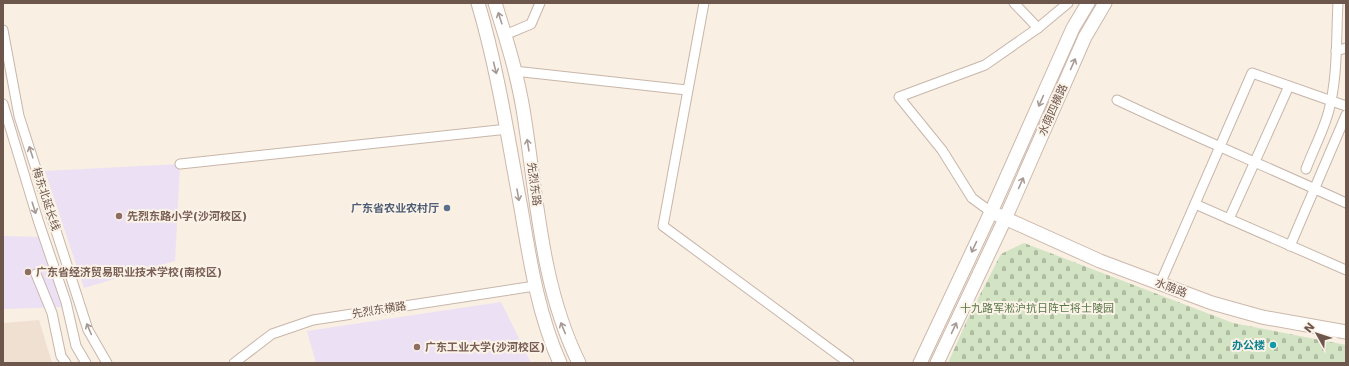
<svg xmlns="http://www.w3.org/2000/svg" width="1349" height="366" font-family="'DejaVu Sans','Noto Sans SC',sans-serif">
  <defs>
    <pattern id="cemetery-stones" width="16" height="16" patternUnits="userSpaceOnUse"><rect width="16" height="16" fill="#d3e4c4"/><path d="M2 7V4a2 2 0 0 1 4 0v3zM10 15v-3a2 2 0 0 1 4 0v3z" fill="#afbca1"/></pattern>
  </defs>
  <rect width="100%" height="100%" fill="#f9efe3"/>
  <polygon fill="#efe0d2" points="39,320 52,363 3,363 3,323"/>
  <g fill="#ece0f5">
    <polygon points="180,164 175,261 84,288 45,171"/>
    <polygon points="3,236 41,237 63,307 3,309"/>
    <polygon points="501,302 531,363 316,363 307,331"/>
  </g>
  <polygon fill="url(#cemetery-stones)" points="1024,243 1233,323 1346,345 1346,363 948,363 968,318 1001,254"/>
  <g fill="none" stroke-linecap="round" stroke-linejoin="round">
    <defs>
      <g id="street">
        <polyline points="704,3 663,226 849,363"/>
        <polyline points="1014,3 1038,28"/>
        <polyline points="3,30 19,116 88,330 107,363"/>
        <polyline points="505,35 531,24 540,3"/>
        <polyline points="1336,51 1346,48"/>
        <polyline points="514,71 687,90"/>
        <path d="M1117 100C1193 136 1270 168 1346 203"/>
        <polyline points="3,104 38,220 66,302 76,346 86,363"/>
        <polyline points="180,164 508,129"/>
        <path d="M1306 169C1313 150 1324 130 1329 110 1338 75 1336 38 1338 3"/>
        <polyline points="1195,204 1346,270"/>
        <polyline points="991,212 972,198 942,150 899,97 985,65 1038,28 1068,3"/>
        <polyline points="1229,219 1289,86"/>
        <polyline points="1290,246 1346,115"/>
        <polyline points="36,274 52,313 61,356 66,363"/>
        <polyline points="1160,284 1252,73 1346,106"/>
        <polyline points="234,363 272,334 313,320 535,286"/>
      </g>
      <g id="secondary">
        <path d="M478 3C498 70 508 139 521 208 530 261 538 314 560 363"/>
        <path d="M495 3C506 38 517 73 523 109 537 194 540 284 579 363"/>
        <polyline points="998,215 1100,261 1212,303 1262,317 1346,332"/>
        <polyline points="920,363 991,212 1073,28 1088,3"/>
        <polyline points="937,363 1005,219 1085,37 1105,3"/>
      </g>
    </defs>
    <use href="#street" stroke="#c8b6ab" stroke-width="11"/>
    <use href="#secondary" stroke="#cdb8ac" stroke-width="15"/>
    <use href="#street" stroke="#fff" stroke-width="9"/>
    <use href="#secondary" stroke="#fff" stroke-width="13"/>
  </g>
  <defs><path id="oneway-shaft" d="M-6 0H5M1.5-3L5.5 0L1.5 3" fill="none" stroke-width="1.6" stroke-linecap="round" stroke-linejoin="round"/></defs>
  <g stroke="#a79a94">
    <use href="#oneway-shaft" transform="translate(500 18) rotate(-108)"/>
    <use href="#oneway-shaft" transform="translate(1073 64) rotate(-66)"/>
    <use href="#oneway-shaft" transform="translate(495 68) rotate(76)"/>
    <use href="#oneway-shaft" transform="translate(1041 101) rotate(114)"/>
    <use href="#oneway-shaft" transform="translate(528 145) rotate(-99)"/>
    <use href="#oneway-shaft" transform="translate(31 152) rotate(-108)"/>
    <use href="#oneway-shaft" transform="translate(1021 183) rotate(-66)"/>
    <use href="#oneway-shaft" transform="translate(518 195) rotate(80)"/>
    <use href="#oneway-shaft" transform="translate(34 208) rotate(72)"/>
    <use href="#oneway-shaft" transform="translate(974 247) rotate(115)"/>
    <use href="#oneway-shaft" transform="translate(563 328) rotate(-112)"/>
    <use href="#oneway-shaft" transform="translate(954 328) rotate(-65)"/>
    <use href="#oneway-shaft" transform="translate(89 329) rotate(-113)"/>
  </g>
  <circle fill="#5c6f8a" stroke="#fcf3e8" stroke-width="1.5" cx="447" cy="208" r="4"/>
  <g fill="#8d6e63" stroke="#fcf3e8" stroke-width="1.5">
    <circle cx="119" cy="216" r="4"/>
    <circle cx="28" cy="272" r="4"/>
    <circle cx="417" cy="347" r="4"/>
  </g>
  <circle fill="#0f9aa8" stroke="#fcf3e8" stroke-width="1.5" cx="1273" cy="345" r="4"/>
  <g text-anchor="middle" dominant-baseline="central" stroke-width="4" stroke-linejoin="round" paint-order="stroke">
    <g font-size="11" fill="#6d564c" stroke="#fcf3e8">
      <text transform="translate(1053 110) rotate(-66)">水荫四横路</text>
      <text transform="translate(534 184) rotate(82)">先烈东路</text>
      <text transform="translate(46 199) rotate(72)">梅东北延长线</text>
      <text transform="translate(1171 288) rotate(21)">水荫路</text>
      <text transform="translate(379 310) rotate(-9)">先烈东横路</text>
    </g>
    <g font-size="11" font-weight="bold" fill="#4e5e75" stroke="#fcf3e8" text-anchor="end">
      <text x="439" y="208">广东省农业农村厅</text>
    </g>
    <g font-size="11" font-weight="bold" fill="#785e54" stroke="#fcf3e8" text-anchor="start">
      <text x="127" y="216">先烈东路小学(沙河校区)</text>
      <text x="36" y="272">广东省经济贸易职业技术学校(南校区)</text>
      <text x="425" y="347">广东工业大学(沙河校区)</text>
    </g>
    <g font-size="11" fill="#597849" stroke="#fcf3e8">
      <text x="1037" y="308">十九路军淞沪抗日阵亡将士陵园</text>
    </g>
    <g font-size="11" font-weight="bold" fill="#0d838f" stroke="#fcf3e8" text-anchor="end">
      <text x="1265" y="345">办公楼</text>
    </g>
  </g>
  <rect width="1349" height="366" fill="none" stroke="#6d564c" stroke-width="8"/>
  <g transform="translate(1317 334) rotate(309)" stroke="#fcf3e8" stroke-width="3" paint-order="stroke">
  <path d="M0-3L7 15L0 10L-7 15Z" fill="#6d564c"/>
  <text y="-6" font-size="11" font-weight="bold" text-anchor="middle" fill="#6d564c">N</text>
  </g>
</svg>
